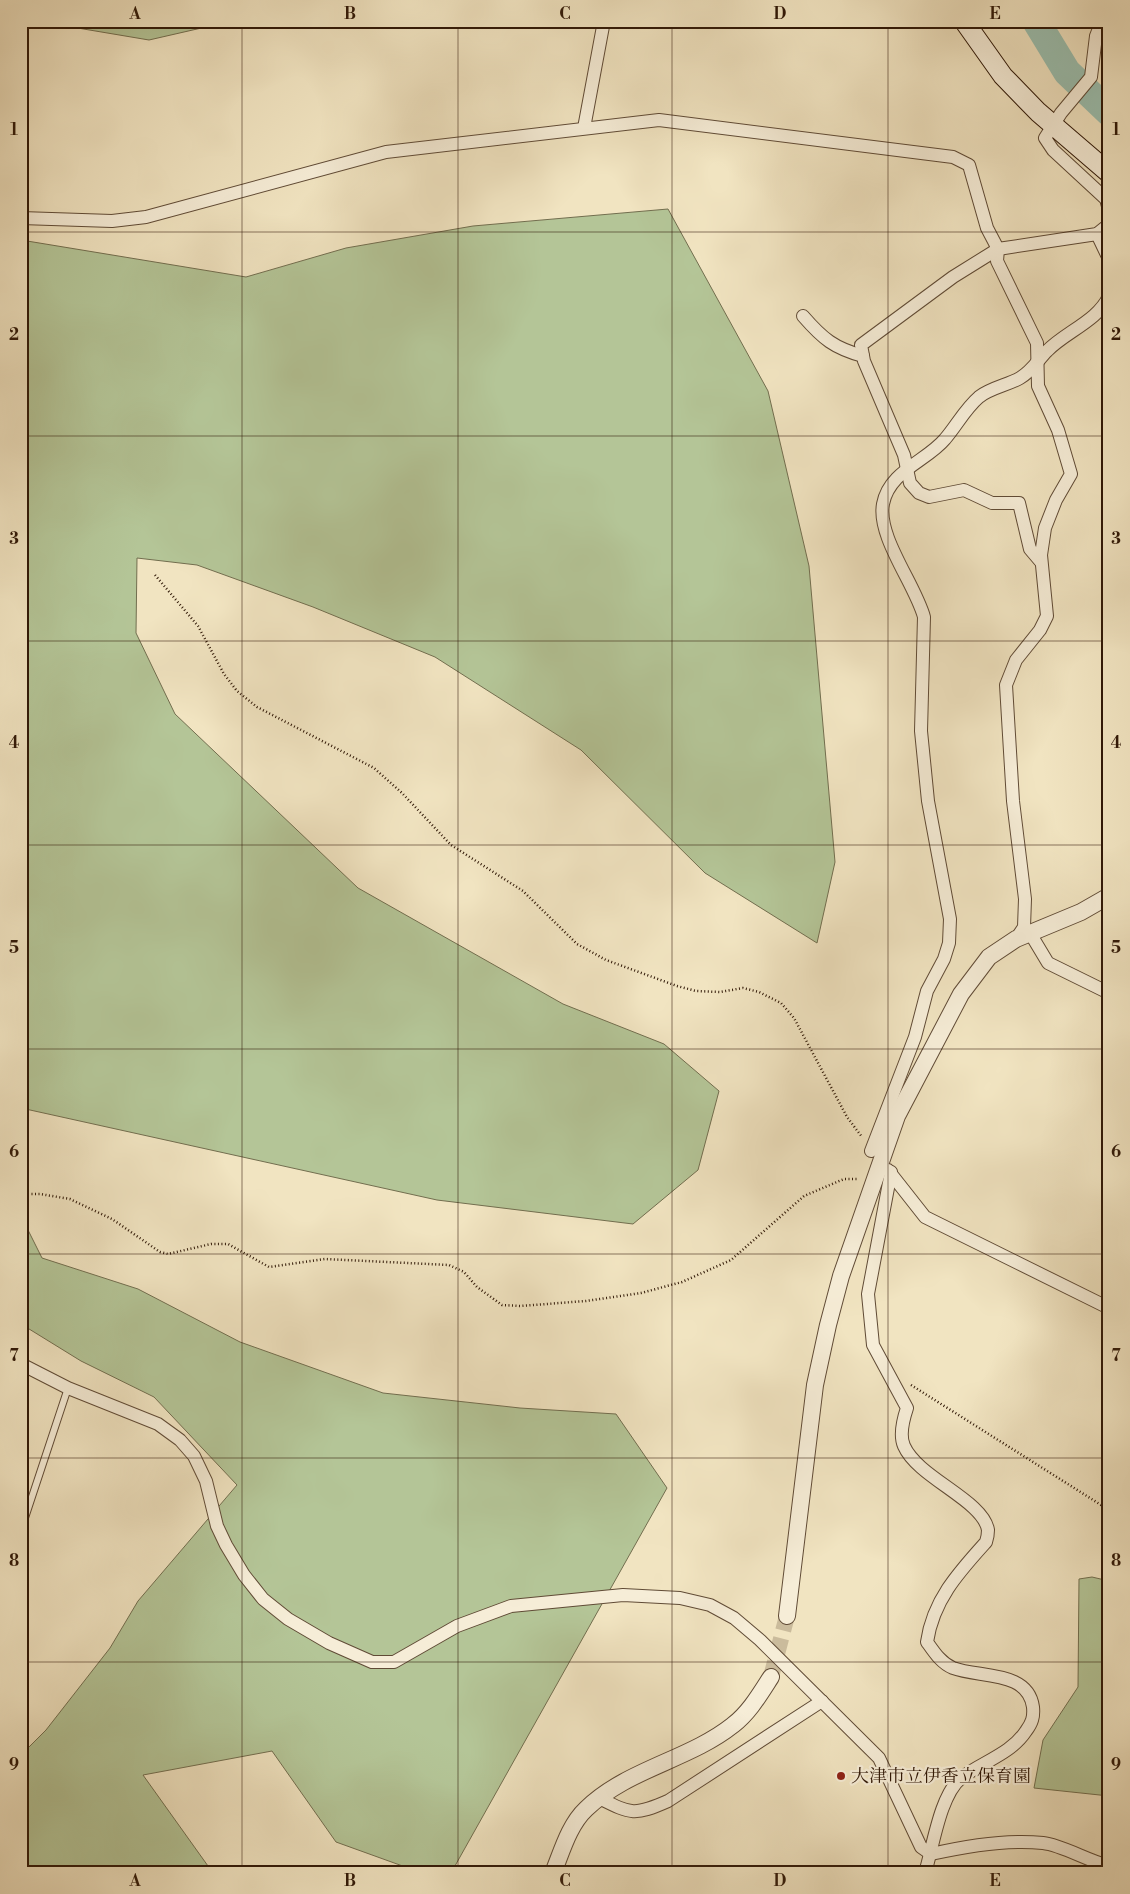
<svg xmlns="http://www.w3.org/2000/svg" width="1130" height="1894" font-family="'Libre Bodoni','Noto Serif JP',serif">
  <rect width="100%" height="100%" fill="#f1e4c1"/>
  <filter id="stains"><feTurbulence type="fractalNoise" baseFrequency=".004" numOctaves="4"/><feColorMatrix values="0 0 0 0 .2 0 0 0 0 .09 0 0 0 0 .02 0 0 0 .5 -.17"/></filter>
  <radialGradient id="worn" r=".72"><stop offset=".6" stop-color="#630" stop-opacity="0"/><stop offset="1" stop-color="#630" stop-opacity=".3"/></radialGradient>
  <g fill="#b4c597" stroke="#726e4f">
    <polygon points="36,21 232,21 149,40"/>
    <polygon points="668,209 768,391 809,566 835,862 817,943 705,873 581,750 435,657 313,607 197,565 137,558 136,633 175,714 358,888 563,1004 664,1044 719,1091 698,1170 633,1224 437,1200 21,1108 21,240 246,277 346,248 473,226"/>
    <polygon points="21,1216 42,1258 138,1289 240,1342 383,1393 520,1408 616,1414 667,1488 451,1873 422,1873 336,1842 272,1751 143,1775 213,1873 21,1873 21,1755 46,1730 110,1648 138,1601 237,1485 154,1397 81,1361 21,1324"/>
    <polygon points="1092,1577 1109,1581 1109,1796 1034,1788 1043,1740 1078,1687 1079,1579"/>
  </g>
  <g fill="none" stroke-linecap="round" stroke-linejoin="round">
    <polyline stroke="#9bbfaf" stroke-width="28" points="1036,21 1067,72 1109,112"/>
    <polyline stroke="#cabb9c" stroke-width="16" stroke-dasharray="16 8" stroke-linecap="butt" points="771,1677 787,1616"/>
    <defs>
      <polyline id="service" points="21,1530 68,1388"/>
      <g id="minor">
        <polyline points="1102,21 1096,36 1091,77 1061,113 1045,138 1053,150 1106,199 1109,210"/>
        <polyline points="584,128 604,21"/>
        <polyline points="21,218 112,221 146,217 386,152 659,120 953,157 969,165 987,228 998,249 997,261 1037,343 1038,386 1058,430 1071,474 1056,500 1045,528 1041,555 1047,616 1040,630 1016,660 1006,685 1013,801 1025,899 1024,927 1016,939"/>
        <polyline points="1097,234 1109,259"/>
        <path d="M803 316C823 339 834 348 863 356"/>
        <polyline points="1041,562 1030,549 1019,503 992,503 964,490 929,497 919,493 910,483 904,455 864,361 861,345 953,277 998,249 1097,234 1107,226 1109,221"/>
        <polyline points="1030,933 1048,963 1109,993"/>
        <path d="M871 1151 915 1037 927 991 944 959 949 943 950 919 928 801 921 731 924 617C915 584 877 537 883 504 889 471 927 461 945 439 957 425 965 409 979 397 990 388 1008 385 1020 378 1032 371 1038 360 1047 351 1065 332 1098 321 1109 296"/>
        <polyline points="888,1170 925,1217 1109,1308"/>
        <path d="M891 1172 868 1294 873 1345 907 1408C903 1420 899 1435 904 1446 918 1478 983 1500 988 1530 988 1534 987 1539 986 1542 959 1572 933 1600 927 1642 934 1652 941 1663 953 1668 979 1678 1028 1670 1033 1707 1034 1717 1032 1723 1026 1731 1011 1754 982 1762 961 1778 940 1795 933 1847 925 1873"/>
        <path d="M21 1364 68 1388 158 1424 180 1440 194 1456 206 1481 217 1526 226 1545 244 1575 263 1599 288 1619 329 1643 372 1662H394L457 1626 511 1606 623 1595 680 1598 710 1605 734 1618 760 1640 879 1758 921 1847 931 1854C966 1846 1007 1839 1043 1843 1062 1845 1088 1861 1109 1866"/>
        <path d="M599 1798C631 1814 634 1816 668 1801L822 1701"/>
      </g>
      <g id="tertiary">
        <polyline points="787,1616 815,1385 828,1325 841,1276 897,1116 961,994 989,957 1016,939 1081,912 1109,896"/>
        <path d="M553 1873C562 1851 569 1825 586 1809 627 1769 689 1760 733 1725 749 1713 760 1694 771 1677"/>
      </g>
      <polyline id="secondary" points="964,21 1003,76 1038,112 1109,173"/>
    </defs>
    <use href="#service" stroke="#604b36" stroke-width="8"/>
    <use href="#minor" stroke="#604b36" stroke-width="14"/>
    <use href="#tertiary" stroke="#604b36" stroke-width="18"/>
    <use href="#secondary" stroke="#301807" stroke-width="21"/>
    <g stroke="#301807" stroke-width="2.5" stroke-dasharray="1 2.5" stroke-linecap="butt">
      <polyline points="155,575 198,626 224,674 237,691 257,707 374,768 402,793 451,845 523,891 577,944 606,960 677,986 696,991 720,992 743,988 759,992 781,1003 794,1018 847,1117 862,1137"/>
      <polyline points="21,1194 40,1194 70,1199 112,1219 160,1252 168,1254 211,1244 228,1244 269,1267 325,1259 449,1265 464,1272 477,1287 502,1305 520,1306 586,1301 641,1293 682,1282 731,1260 804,1196 844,1179 858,1179"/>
      <polyline points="911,1385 1109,1510"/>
    </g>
    <use href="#service" stroke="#f6edd7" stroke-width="6"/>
    <use href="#minor" stroke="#f6edd7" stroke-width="12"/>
    <use href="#tertiary" stroke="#f6edd7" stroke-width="16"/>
    <use href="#secondary" stroke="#f6edd7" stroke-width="19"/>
  </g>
  <path fill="none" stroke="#301807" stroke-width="1" stroke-opacity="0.55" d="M242 21V1873M458 21V1873M672 21V1873M888 21V1873M21 232H1109M21 436H1109M21 641H1109M21 845H1109M21 1049H1109M21 1254H1109M21 1458H1109M21 1662H1109"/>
  <circle fill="#8f2418" stroke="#f6edd7" stroke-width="2" cx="841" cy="1776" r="5"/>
  <g text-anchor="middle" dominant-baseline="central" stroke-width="4.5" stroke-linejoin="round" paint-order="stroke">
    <g font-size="18" fill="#301807" stroke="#f6edd7" text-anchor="start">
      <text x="851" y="1776">大津市立伊香立保育園</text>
    </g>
  </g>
  <rect width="1130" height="1894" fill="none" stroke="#f1e4c1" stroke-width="55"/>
  <rect x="28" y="28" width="1074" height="1838" fill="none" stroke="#301807" stroke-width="2"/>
  <g font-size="16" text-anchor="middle" font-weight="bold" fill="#301807">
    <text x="135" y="19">A</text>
    <text x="350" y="19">B</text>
    <text x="565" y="19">C</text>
    <text x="780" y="19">D</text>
    <text x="995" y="19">E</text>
    <text x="14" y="135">1</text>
    <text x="1116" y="135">1</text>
    <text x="14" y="340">2</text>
    <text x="1116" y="340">2</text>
    <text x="14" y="544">3</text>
    <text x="1116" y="544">3</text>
    <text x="14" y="748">4</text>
    <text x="1116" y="748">4</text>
    <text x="14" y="953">5</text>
    <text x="1116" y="953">5</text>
    <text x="14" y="1157">6</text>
    <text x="1116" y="1157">6</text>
    <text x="14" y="1361">7</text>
    <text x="1116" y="1361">7</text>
    <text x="14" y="1566">8</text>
    <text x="1116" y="1566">8</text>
    <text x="14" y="1770">9</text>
    <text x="1116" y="1770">9</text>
    <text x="135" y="1886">A</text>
    <text x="350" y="1886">B</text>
    <text x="565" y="1886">C</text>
    <text x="780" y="1886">D</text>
    <text x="995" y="1886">E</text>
  </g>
  <rect width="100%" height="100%" filter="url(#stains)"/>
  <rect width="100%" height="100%" fill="url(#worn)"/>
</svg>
